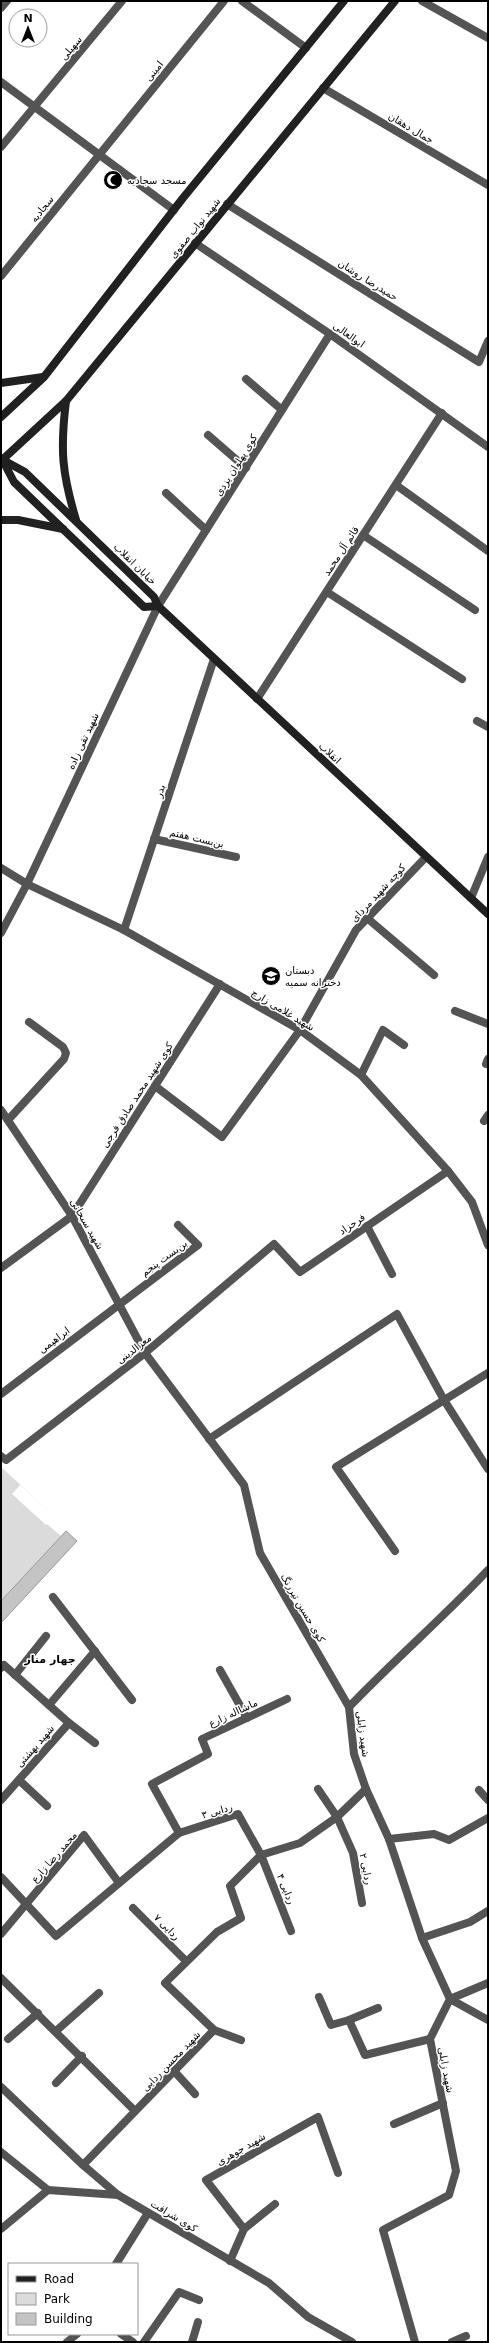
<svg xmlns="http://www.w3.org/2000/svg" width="489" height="2343" font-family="'DejaVu Sans',Vazirmatn,sans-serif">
  <rect width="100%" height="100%" fill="#fff"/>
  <polygon fill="#dbdbdb" points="1,1467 68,1529 66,1532 77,1541 1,1623 76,1541 66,1531 68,1529 20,1485 12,1494 46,1525 47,1524 61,1536 1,1601"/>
  <polygon fill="#c4c4c4" stroke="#989898" points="66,1531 77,1541 1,1623 1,1601"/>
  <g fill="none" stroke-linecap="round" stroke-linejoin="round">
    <g stroke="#545454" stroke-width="8">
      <polyline points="242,1 306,48"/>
      <polyline points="422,1 488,38"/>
      <polyline points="1,8 7,1"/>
      <polyline points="1,82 174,210"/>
      <polyline points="323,88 488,185"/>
      <polyline points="1,147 122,1"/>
      <polyline points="227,204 479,362 488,341"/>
      <polyline points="195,243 330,334 488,447"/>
      <polyline points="1,276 224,1"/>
      <polyline points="246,379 282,410"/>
      <polyline points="208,435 246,468"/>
      <polyline points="396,485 488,551"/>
      <polyline points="166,493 206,530"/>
      <polyline points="363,535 475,610"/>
      <polyline points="327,592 462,679"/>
      <polyline points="257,699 442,413"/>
      <polyline points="477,721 488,727"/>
      <polyline points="154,839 236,857"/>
      <polyline points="1,868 27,884 124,930 300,1030 361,1075 448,1171 472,1202 488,1245"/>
      <polyline points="471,898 488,857"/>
      <polyline points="367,918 434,975"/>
      <polyline points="124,930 214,659"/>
      <polyline points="1,933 27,884 158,606 330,334"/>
      <polyline points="455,1011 488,1024"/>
      <polyline points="486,1064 488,1059"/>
      <polyline points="361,1075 383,1030 404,1045"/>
      <polyline points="155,1086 222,1137 300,1030 356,930 426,857"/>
      <path d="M1 1110 72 1216 145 1353 244 1485 260 1553 349 1707C394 1660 444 1617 488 1570"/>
      <polyline points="8,1120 64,1059 66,1053 63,1047 29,1022"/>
      <polyline points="484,1121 488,1115"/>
      <polyline points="367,1226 392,1274"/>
      <polyline points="1,1268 72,1216 220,984"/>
      <polyline points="1,1394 198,1245 178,1225"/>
      <polyline points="209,1439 397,1314 444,1400 488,1469"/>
      <polyline points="1,1456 6,1460 145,1353 274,1244 300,1272 448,1171"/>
      <polyline points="395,1551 336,1467 488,1373"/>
      <polyline points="53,1597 132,1700"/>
      <polyline points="1,1668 4,1665 69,1723 95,1743"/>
      <polyline points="220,1670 247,1718"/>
      <polyline points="15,1675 46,1636"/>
      <polyline points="49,1705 95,1651"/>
      <polyline points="349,1707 354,1754 366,1789 389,1839 422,1938 450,1999 430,2039 456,2171 449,2195 383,2230 415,2342"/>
      <polyline points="19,1780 47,1806"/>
      <polyline points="318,1789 337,1817 353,1853 362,1903"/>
      <polyline points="479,1790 488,1800"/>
      <polyline points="1,1800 69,1723"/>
      <polyline points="179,1833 152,1784 208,1754 202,1739 287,1699"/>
      <polyline points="389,1839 434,1834 449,1840 488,1818"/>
      <polyline points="1,1877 56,1936 179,1833 238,1814 261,1855 291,1931"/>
      <polyline points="133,1908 186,1961"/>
      <polyline points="1,1934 84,1835 119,1883"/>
      <polyline points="422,1938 470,1922 488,1911"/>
      <polyline points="1,1978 135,2111"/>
      <polyline points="319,1997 331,2025 349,2020 365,2055 430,2039"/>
      <polyline points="450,1999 488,2020"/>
      <polyline points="450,1999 488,1983"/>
      <polyline points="349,2020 378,2008"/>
      <polyline points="214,2030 241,2040"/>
      <polyline points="56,2031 99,1993"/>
      <polyline points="8,2039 38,2013"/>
      <polyline points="174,2071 195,2094"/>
      <polyline points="56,2083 82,2056"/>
      <polyline points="1,2087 83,2165 118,2195 269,2283 308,2317 352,2342"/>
      <polyline points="394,2124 443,2103"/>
      <polyline points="1,2152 48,2190 1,2229"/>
      <polyline points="83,2165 214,2030 165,1983 217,1932 241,1918 230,1886 261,1855 300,1843 337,1817 366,1789"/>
      <polyline points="48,2190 118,2195"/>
      <polyline points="244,2229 275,2204"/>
      <polyline points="230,2261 244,2229 206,2180 318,2117 338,2173"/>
      <polyline points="116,2264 148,2213"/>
      <polyline points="121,2334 133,2342"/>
      <polyline points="67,2342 77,2334"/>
      <polyline points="144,2342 179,2292 199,2300"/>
      <polyline points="192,2342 198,2322"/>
      <polyline points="452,2342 466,2336"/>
    </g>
    <g stroke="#212121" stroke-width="8">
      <polyline points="1,383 43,377"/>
      <path d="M66 401C60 450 62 473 76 520"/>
      <polyline points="1,417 44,377 183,198 344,1"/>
      <polyline points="2,459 14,482 144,607 158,606"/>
      <polyline points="3,460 25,472 154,597 158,606 488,914"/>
      <polyline points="1,461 66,401 395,1"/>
      <polyline points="1,520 18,520 63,529"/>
    </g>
  </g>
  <defs>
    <symbol id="mosque-disc" viewBox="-11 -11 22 22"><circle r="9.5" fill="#000" stroke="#fff"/><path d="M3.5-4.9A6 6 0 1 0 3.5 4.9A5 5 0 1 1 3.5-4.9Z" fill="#fff"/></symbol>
    <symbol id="school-disc" viewBox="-11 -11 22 22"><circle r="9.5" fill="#000" stroke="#fff"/><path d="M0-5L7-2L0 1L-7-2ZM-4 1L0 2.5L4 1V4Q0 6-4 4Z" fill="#fff"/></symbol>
  </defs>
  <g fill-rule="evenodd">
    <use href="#mosque-disc" x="102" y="169" width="22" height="22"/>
    <use href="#school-disc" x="260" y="965" width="22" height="22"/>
  </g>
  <g text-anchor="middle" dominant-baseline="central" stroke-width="3" stroke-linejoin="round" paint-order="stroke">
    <g font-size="10" fill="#000" stroke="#fff">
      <text transform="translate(71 48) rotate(-51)">سهیلی</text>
      <text transform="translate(154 71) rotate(-51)">امینی</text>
      <text transform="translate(411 128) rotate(31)">جمال دهقان</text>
      <text transform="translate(42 209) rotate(-51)">سجادیه</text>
      <text transform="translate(195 228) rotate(-51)">شهید نواب صفوی</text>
      <text transform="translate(368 280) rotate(32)">حمیدرضا روشان</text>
      <text transform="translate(349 335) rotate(35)">ابوالعالی</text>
      <text transform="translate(236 465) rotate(-58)">کوی پهلوان یزدی</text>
      <text transform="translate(341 551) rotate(-57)">قائم آل محمد</text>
      <text transform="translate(135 564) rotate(44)">خیابان انقلاب</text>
      <text transform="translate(83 741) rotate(-65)">شهید تقی زاده</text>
      <text transform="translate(330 753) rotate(43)">انقلاب</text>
      <text transform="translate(160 791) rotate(-72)">بدر</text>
      <text transform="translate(197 838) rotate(13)">بن‌بست هفتم</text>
      <text transform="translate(378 893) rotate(-47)">کوچه شهید مردای</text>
      <text transform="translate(283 1010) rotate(31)">شهید غلامی زارچ</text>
      <text transform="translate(137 1095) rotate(-57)">کوی شهید محمد صادق فرجی</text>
      <text transform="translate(87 1224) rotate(60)">شهید سبحانی</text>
      <text transform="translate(352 1224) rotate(-34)">فرحزاد</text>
      <text transform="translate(164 1258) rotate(-36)">بن‌بست پنجم</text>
      <text transform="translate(54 1340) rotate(-37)">ابراهیمی</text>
      <text transform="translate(134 1349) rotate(-38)">معزالدینی</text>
      <text transform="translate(303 1608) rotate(60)">کوی حسین تیررنگ</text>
      <text transform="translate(233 1713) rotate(-25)">ماشااله زارع</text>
      <text transform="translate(363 1734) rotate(82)">شهید زابلی</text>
      <text transform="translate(35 1746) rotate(-49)">شهید بهشتی</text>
      <text transform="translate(217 1811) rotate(-16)">ردایی ۳</text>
      <text transform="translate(54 1857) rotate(-49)">محمد رضا زارع</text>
      <text transform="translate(366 1869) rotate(79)">ردایی ۲</text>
      <text transform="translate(286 1889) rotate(68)">ردایی ۴</text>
      <text transform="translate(167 1927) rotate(45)">ردایی ۷</text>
      <text transform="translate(171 2061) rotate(-46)">شهید محسن ردایی</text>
      <text transform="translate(446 2070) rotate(79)">شهید زابلی</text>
      <text transform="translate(241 2149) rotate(-30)">شهید جوهری</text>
      <text transform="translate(174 2216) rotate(31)">کوی شرافت</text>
    </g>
    <g font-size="10" fill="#000" stroke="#fff" text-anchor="start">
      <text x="127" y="180">مسجد سجادیه</text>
      <text x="285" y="970">دبستان<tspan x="285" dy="12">دخترانه سمیه</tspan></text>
    </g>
    <g font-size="11" font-weight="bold" fill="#000" stroke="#fff">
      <text x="50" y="1659">جهار منار</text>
    </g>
  </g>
  <rect width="489" height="2343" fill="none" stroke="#000000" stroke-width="4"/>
  <rect x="8" y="2263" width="130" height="72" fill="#ffffff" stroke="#999999"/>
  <rect x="16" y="2276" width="20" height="6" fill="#212121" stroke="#999999"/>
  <text x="44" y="2283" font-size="12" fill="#000000">Road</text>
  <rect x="16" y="2293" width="20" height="12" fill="#dbdbdb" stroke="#999999"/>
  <text x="44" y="2303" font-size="12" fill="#000000">Park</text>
  <rect x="16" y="2313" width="20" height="12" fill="#c4c4c4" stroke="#999999"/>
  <text x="44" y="2323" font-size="12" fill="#000000">Building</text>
  <g transform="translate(28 28)"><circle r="19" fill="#ffffff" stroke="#999999"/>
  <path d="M0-3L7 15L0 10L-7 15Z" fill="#000000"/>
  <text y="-6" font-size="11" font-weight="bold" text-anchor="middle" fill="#000000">N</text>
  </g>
</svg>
